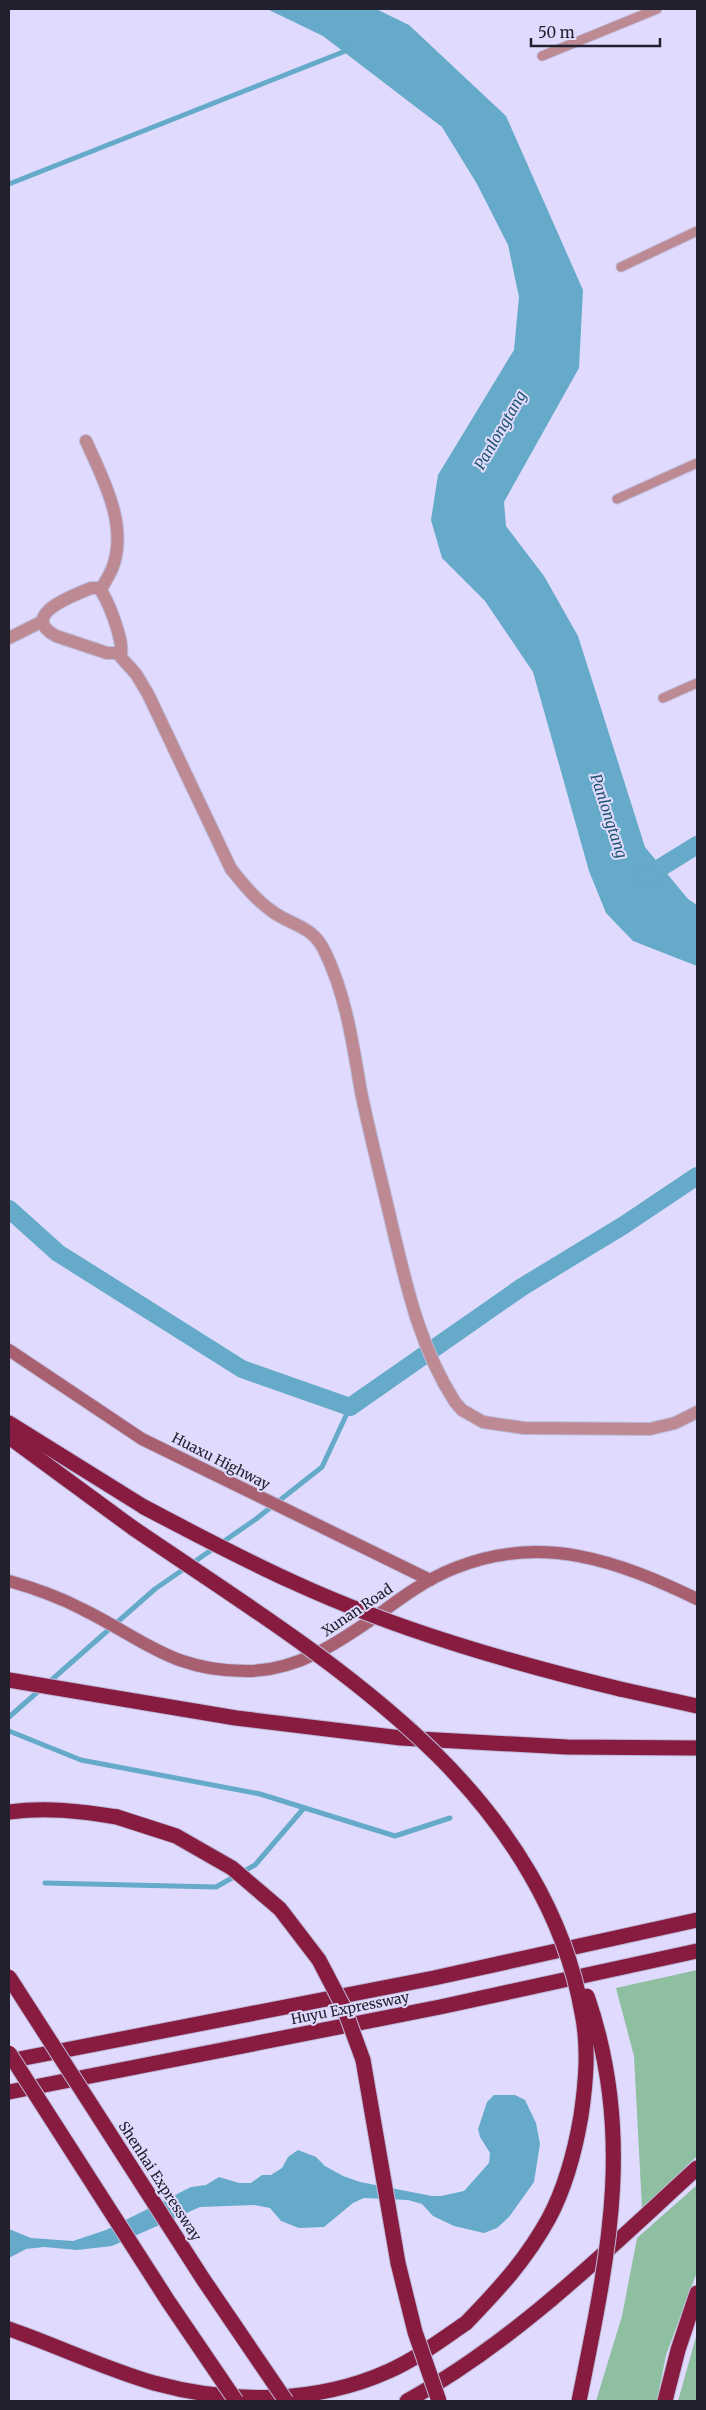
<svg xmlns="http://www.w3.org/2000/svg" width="706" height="2410" font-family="Merriweather,serif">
  <rect width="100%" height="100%" fill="#e0dbfe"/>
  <g fill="#8ebfa1">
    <polygon points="697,1970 697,2156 642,2209 634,2056 616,1988"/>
    <polygon points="697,2185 697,2272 666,2355 657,2401 596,2401 622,2316 637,2238"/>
    <polygon points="697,2333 697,2401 678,2401"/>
  </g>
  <g fill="#65aac9">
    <polygon points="267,9 376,9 409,25 506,116 583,290 579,368 504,502 506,526 544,576 578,636 645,847 688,899 697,905 697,966 633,941 606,913 589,871 533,672 485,601 442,558 431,520 438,475 514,350 519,297 508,245 477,184 442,127 323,36"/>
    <polygon points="494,2095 515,2095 525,2100 536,2123 540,2144 534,2182 509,2217 497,2228 484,2233 454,2226 433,2216 422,2204 408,2200 364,2198 353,2203 324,2227 299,2228 281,2221 270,2208 254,2205 200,2207 112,2246 77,2250 44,2247 26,2249 9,2258 9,2229 31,2238 73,2241 106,2230 191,2187 206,2185 219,2177 239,2183 251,2183 262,2175 271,2175 282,2168 288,2157 298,2150 316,2157 325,2166 343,2176 360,2182 432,2196 441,2196 464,2191 489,2163 490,2153 480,2137 478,2129 487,2102"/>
  </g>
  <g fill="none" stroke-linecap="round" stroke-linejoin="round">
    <g stroke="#65aac9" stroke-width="5">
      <polyline points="9,184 348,50"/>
      <polyline points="48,1683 155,1589 256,1519 322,1467 350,1407"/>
      <polyline points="9,1717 42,1688"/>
      <polyline points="9,1731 81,1760 260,1794 395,1836 450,1818"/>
      <polyline points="45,1883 216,1887 255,1865 304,1808"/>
    </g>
    <g stroke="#65aac9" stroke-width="18">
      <polyline points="642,879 697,845"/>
      <polyline points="9,1209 58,1253 242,1369 350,1407 522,1287 624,1225 697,1176"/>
    </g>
    <defs>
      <g id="lane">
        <polyline points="542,56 657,9"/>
        <polyline points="621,267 697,231"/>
        <polyline points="617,499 697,463"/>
        <polyline points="663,698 697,683"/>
      </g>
      <g id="street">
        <path d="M86 441C103 479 129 526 112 569 109 576 104 583 101 590"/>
        <path d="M91 588H98C107 594 124 643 121 653H107L56 636C17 615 75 595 91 588Z"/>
        <polyline points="9,638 43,621"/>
        <path d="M118 654 136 674 148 694 231 869C244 885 256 900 273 912 295 927 313 926 325 952 346 995 353 1045 361 1092 370 1135 381 1178 391 1221 406 1284 419 1346 455 1402L462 1410 483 1422 524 1428 650 1429 675 1423 697 1412"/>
      </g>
      <g id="secondary">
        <polyline points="9,1350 142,1439 430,1580"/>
        <path d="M9 1581C34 1588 59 1597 82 1609 145 1640 173 1672 249 1671 299 1670 339 1642 378 1615 402 1597 427 1579 455 1568 542 1533 618 1561 697 1599"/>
      </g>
      <g id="highway">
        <polyline points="9,1423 144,1507"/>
        <polyline points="9,1437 133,1528"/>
        <polyline points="9,1680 236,1718 401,1738 567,1747 697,1748"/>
        <polyline points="620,1689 697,1706"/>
        <path d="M9 1812C46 1807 80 1811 117 1817"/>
        <polyline points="9,2061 434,1978 697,1920"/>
        <polyline points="9,2092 440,2007 697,1951"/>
        <path d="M9 2329C58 2346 105 2369 154 2383 230 2404 316 2404 389 2371 416 2359 441 2340 466 2323"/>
        <path d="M407 2401C517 2340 605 2252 697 2168"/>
        <polyline points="665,2401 678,2350 697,2293"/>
      </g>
    </defs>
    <use href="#lane" stroke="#beb9d8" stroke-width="11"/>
    <use href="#street" stroke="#beb9d8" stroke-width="14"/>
    <use href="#secondary" stroke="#beb9d8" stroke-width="14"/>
    <use href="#highway" stroke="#beb9d8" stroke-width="17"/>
    <use href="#lane" stroke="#bd8a94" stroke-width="9"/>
    <use href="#street" stroke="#bd8a94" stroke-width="12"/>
    <use href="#secondary" stroke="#a85f70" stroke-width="12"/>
    <use href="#highway" stroke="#871c40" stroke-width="15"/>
    <defs>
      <g id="highway-bridge">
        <path d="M144 1507C193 1533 242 1559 293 1582 397 1630 509 1662 620 1689"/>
        <path d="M133 1528C237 1599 348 1667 438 1756 508 1826 565 1914 582 2013 589 2047 586 2082 581 2116 575 2151 566 2186 549 2218 526 2260 498 2290 466 2323"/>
        <polyline points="117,1817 176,1836 232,1868 280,1909 319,1960 344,2008 363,2060 398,2263 415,2332 439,2401"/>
        <polyline points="9,1977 203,2279 286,2401"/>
        <polyline points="9,2053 168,2301 236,2401"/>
        <path d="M579 2401C607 2261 636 2137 587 1996"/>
      </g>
    </defs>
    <use href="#highway-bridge" stroke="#beb9d8" stroke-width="17" stroke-linecap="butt"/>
    <use href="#highway-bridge" stroke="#871c40" stroke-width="15"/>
  </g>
  <g text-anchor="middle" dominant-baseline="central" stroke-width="4" stroke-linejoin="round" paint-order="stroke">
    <g font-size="14" fill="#22202d" stroke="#e0dbfe">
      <text transform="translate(221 1461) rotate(27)">Huaxu Highway</text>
      <text transform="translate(357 1610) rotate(-34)">Xunan Road</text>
      <text transform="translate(350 2008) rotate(-11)">Huyu Expressway</text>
      <text transform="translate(160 2181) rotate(57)">Shenhai Expressway</text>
    </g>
    <g font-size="15" font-style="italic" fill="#1f566c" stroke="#e0dbfe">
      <text transform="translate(500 430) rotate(-60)">Panlongtang</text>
      <text transform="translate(609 816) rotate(72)">Panlongtang</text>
    </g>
  </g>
  <rect width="706" height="2410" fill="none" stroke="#22202d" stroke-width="20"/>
  <path d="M531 38v8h129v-8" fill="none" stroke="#22202d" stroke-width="2.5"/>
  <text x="538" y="38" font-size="15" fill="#22202d" stroke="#e0dbfe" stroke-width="4" paint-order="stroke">50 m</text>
</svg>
